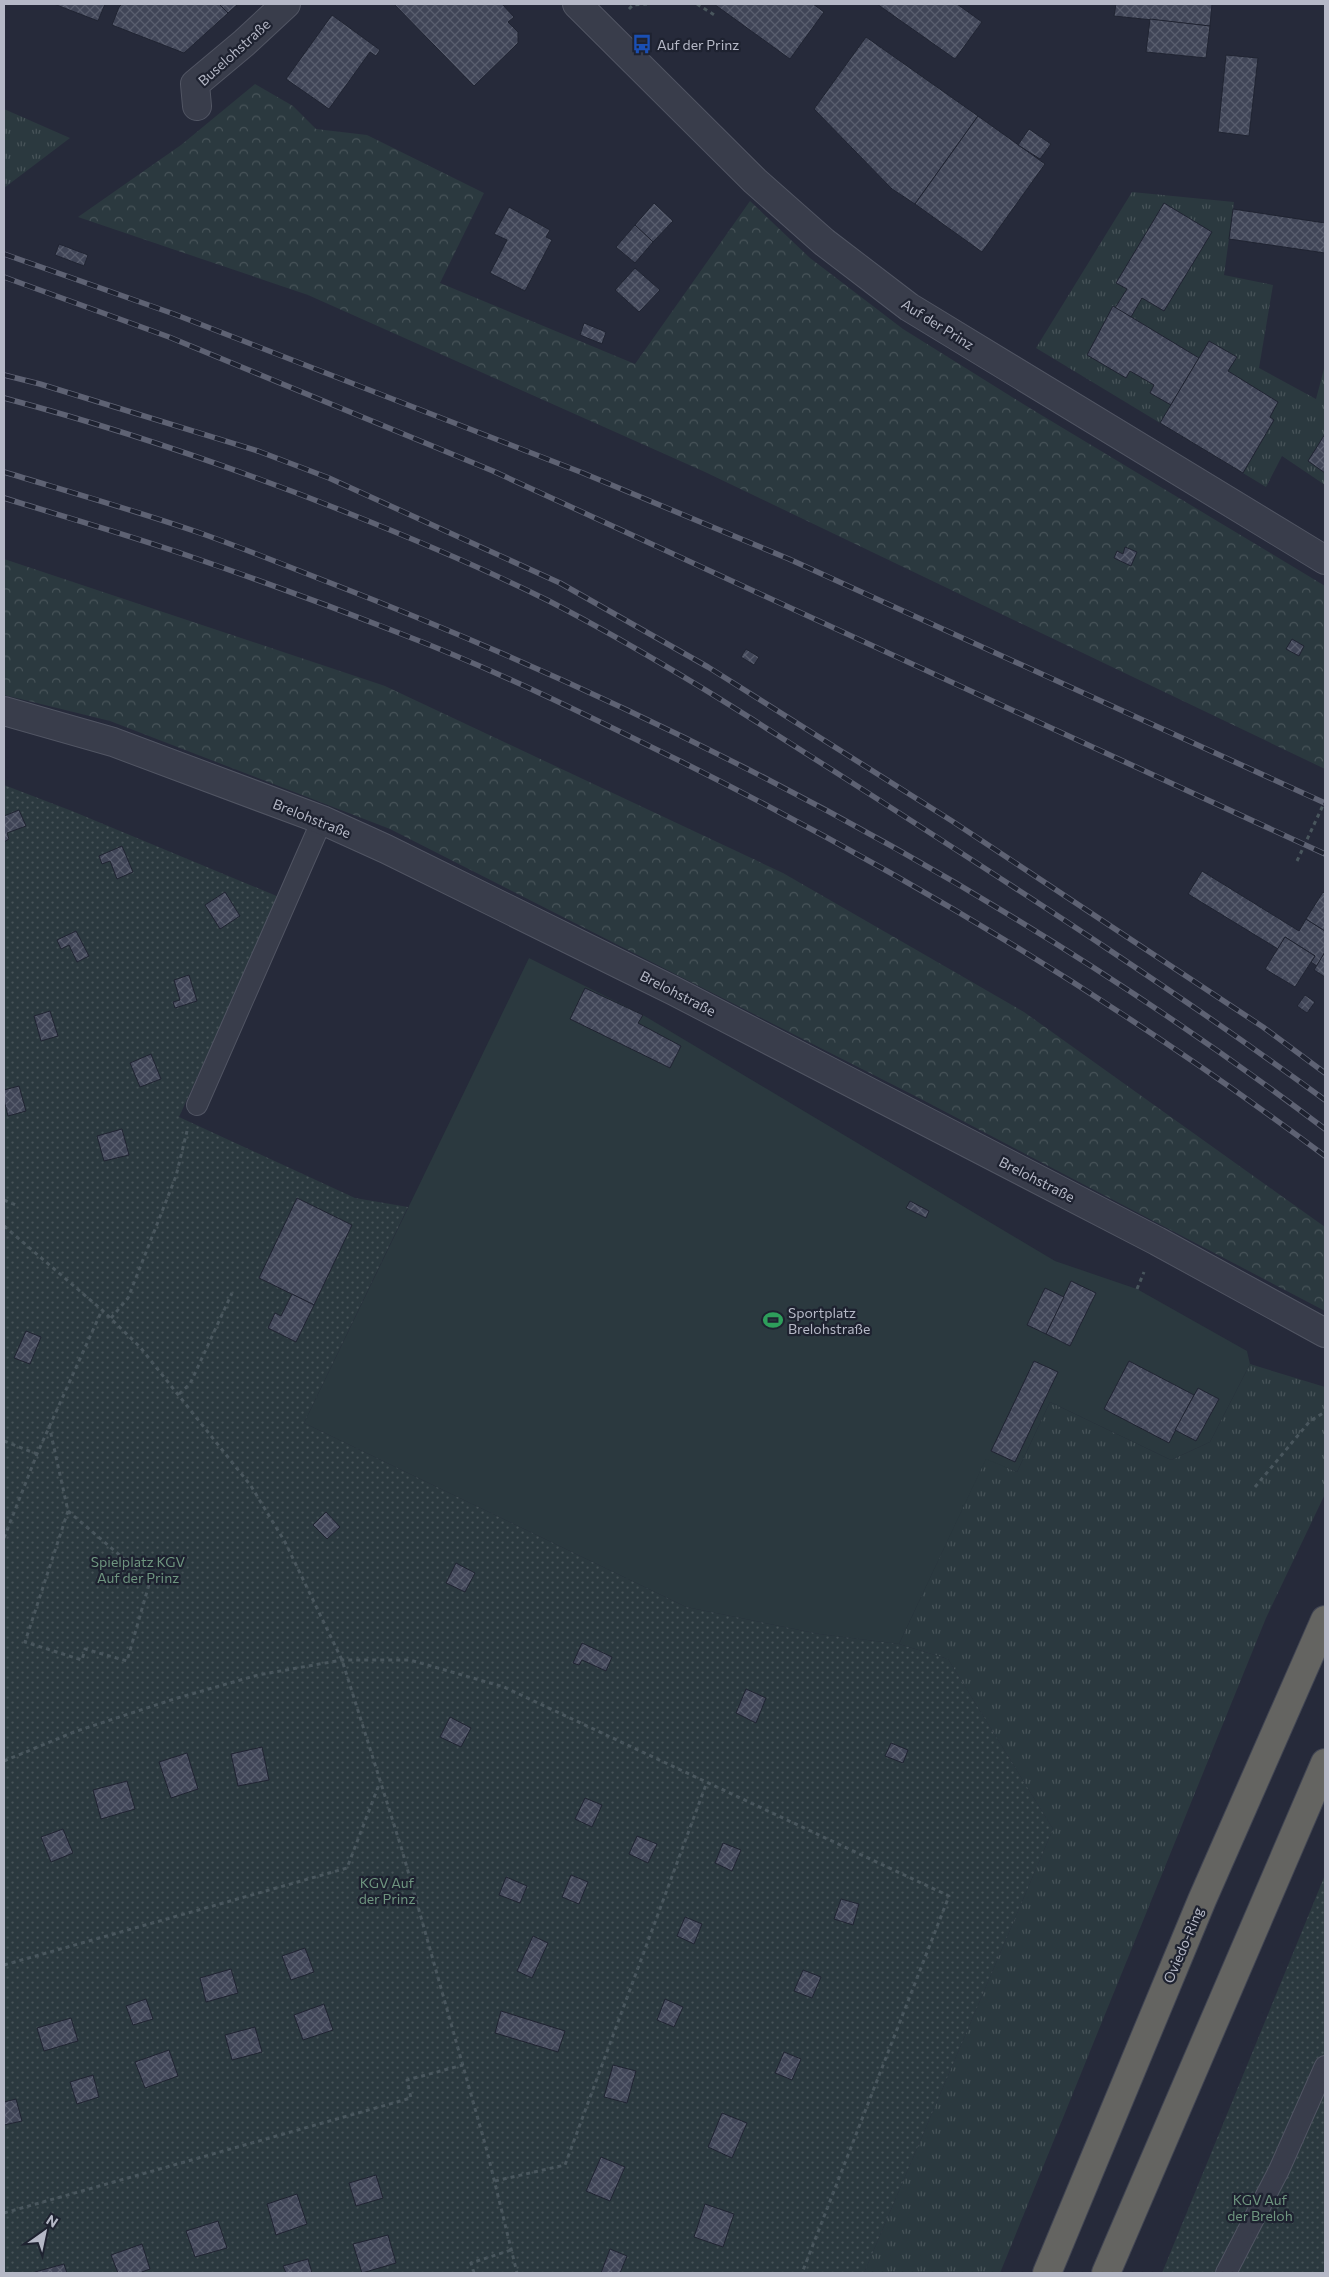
<svg xmlns="http://www.w3.org/2000/svg" width="1329" height="2277" font-family="Commissioner,sans-serif">
  <defs>
    <pattern id="grass-tufts" width="24" height="20" patternUnits="userSpaceOnUse" patternTransform="scale(1.25)"><rect width="24" height="20" fill="#2b393f"/><path d="M3 7l-1-3M5 7V3M7 7l1-3M15 17l-1-3M17 17v-4M19 17l1-3" fill="none" stroke="#485459"/></pattern>
    <pattern id="forest-crowns" width="20" height="18" patternUnits="userSpaceOnUse" patternTransform="scale(1.25)"><rect width="20" height="18" fill="#2b393f"/><path d="M2 6a3 3 0 1 1 6 0M12 15a3 3 0 1 1 6 0" fill="none" stroke="#485459"/></pattern>
    <pattern id="garden-dots" width="8" height="8" patternUnits="userSpaceOnUse" patternTransform="scale(1.25)"><rect width="8" height="8" fill="#2b393f"/><path d="M2 2h.1M6 6h.1" fill="none" stroke="#485459" stroke-width="1.8" stroke-linecap="round"/></pattern>
    <pattern id="building-cross-hatch" width="8" height="8" patternUnits="userSpaceOnUse" patternTransform="scale(1.25)"><rect width="8" height="8" fill="#404557"/><path d="M0 0l8 8M0 8l8-8" fill="none" stroke="#595e6e"/></pattern>
  </defs>
  <rect width="100%" height="100%" fill="#262a3a"/>
  <g fill="url(#grass-tufts)">
    <polygon points="4,109 70,138 4,188"/>
    <polygon points="1132,192 1234,202 1224,275 1273,285 1259,368 1316,399 1325,365 1325,485 1282,456 1266,487 1036,348"/>
    <polygon points="1250,1364 1325,1387 1325,1494 1266,1618 1000,2273 864,2273 1053,1829 948,1659 899,1644 986,1458 1017,1472 1050,1402 1171,1460 1210,1442"/>
  </g>
  <g fill="url(#forest-crowns)">
    <polygon points="255,84 293,106 316,129 367,135 484,193 440,283 635,364 750,201 810,258 903,329 1033,410 1325,586 1325,769 705,472 308,295 78,217 181,145"/>
    <polygon points="4,559 385,686 783,873 1024,1012 1325,1227 1325,1311 919,1098 390,829 110,721 4,695"/>
  </g>
  <polygon fill="#2b393f" points="529,958 643,1015 1055,1261 1137,1289 1247,1351 1250,1364 1210,1442 1171,1460 1050,1402 1017,1472 986,1459 899,1644 819,1634 686,1607 304,1423"/>
  <g fill="url(#garden-dots)">
    <polygon points="4,785 72,811 279,897 179,1117 355,1198 408,1207 304,1423 686,1607 819,1634 899,1644 948,1659 1053,1829 864,2273 4,2273"/>
    <polygon points="1325,1875 1325,2273 1162,2273"/>
  </g>
  <g fill="url(#building-cross-hatch)" stroke="#202432">
    <polygon points="54,4 105,4 98,21"/>
    <polygon points="122,4 219,4 228,13 184,53 112,25 119,7"/>
    <polygon points="219,4 238,4 228,13"/>
    <polygon points="394,4 502,4 514,17 508,22 518,32 518,43 474,86"/>
    <polygon points="714,4 813,4 824,12 790,59"/>
    <polygon points="877,4 957,4 982,22 955,59"/>
    <polygon points="1116,4 1212,4 1210,26 1114,16"/>
    <polygon points="332,15 380,50 376,56 370,52 329,109 286,79"/>
    <polygon points="1150,19 1210,26 1206,58 1146,52"/>
    <polygon points="866,37 978,116 915,204 892,189 814,109"/>
    <polygon points="1226,55 1258,58 1249,136 1218,132"/>
    <polygon points="978,116 1045,164 982,252 915,204"/>
    <polygon points="1029,129 1051,144 1040,159 1018,145"/>
    <polygon points="654,203 673,221 653,242 635,225"/>
    <polygon points="1164,203 1212,232 1164,311 1142,298 1131,317 1115,308 1127,289 1116,283"/>
    <polygon points="509,207 550,230 546,237 552,240 525,291 490,273 507,240 494,234"/>
    <polygon points="1233,209 1325,223 1325,253 1229,239"/>
    <polygon points="635,225 653,242 635,263 616,247"/>
    <polygon points="59,244 88,255 84,266 55,255"/>
    <polygon points="635,268 660,290 639,312 615,290"/>
    <polygon points="1113,306 1199,358 1171,405 1150,393 1154,385 1130,371 1126,378 1087,355"/>
    <polygon points="584,323 606,332 602,344 580,335"/>
    <polygon points="1209,341 1237,357 1228,371 1278,402 1270,417 1274,420 1243,473 1160,423"/>
    <polygon points="1325,434 1325,473 1308,461"/>
    <polygon points="1125,547 1137,552 1131,566 1114,558 1117,551 1123,554"/>
    <polygon points="1292,639 1304,646 1299,656 1286,649"/>
    <polygon points="746,649 759,657 754,665 741,657"/>
    <polygon points="19,810 26,826 7,833 9,839 4,842 4,816"/>
    <polygon points="122,846 133,872 117,879 110,861 102,864 99,856"/>
    <polygon points="1202,871 1299,931 1306,919 1325,931 1325,952 1317,966 1311,962 1315,956 1285,937 1278,949 1188,894"/>
    <polygon points="225,892 240,916 220,929 205,905"/>
    <polygon points="1323,892 1325,894 1325,931 1306,919"/>
    <polygon points="76,931 89,956 77,962 69,945 61,949 57,940"/>
    <polygon points="1285,937 1315,956 1295,987 1265,969"/>
    <polygon points="1325,952 1325,977 1314,970"/>
    <polygon points="189,975 197,1001 175,1008 173,1002 180,1000 174,980"/>
    <polygon points="585,988 643,1015 638,1023 681,1046 670,1068 570,1019"/>
    <polygon points="1305,995 1315,1002 1307,1013 1297,1006"/>
    <polygon points="50,1011 58,1036 41,1041 34,1016"/>
    <polygon points="151,1054 161,1079 140,1087 130,1063"/>
    <polygon points="19,1086 26,1111 8,1116 4,1100 4,1090"/>
    <polygon points="122,1129 129,1155 104,1161 97,1136"/>
    <polygon points="297,1198 352,1225 314,1305 259,1278"/>
    <polygon points="910,1201 929,1211 926,1218 906,1208"/>
    <polygon points="1071,1281 1096,1293 1070,1346 1046,1334"/>
    <polygon points="1045,1288 1064,1297 1046,1334 1027,1325"/>
    <polygon points="292,1294 314,1305 296,1342 268,1328 275,1313 281,1316"/>
    <polygon points="26,1331 41,1337 30,1364 14,1358"/>
    <polygon points="1034,1361 1058,1372 1015,1462 991,1451"/>
    <polygon points="1129,1361 1194,1395 1169,1443 1104,1409"/>
    <polygon points="1198,1388 1219,1399 1196,1441 1175,1430"/>
    <polygon points="326,1512 340,1527 327,1539 313,1525"/>
    <polygon points="456,1563 475,1573 465,1592 446,1583"/>
    <polygon points="582,1643 612,1657 606,1671 582,1660 579,1665 573,1663"/>
    <polygon points="746,1689 766,1698 756,1723 736,1713"/>
    <polygon points="450,1717 471,1728 461,1747 440,1737"/>
    <polygon points="891,1743 908,1750 903,1763 885,1756"/>
    <polygon points="262,1747 269,1780 238,1786 231,1754"/>
    <polygon points="187,1753 198,1789 171,1798 159,1762"/>
    <polygon points="127,1781 135,1809 101,1819 93,1790"/>
    <polygon points="585,1798 602,1805 592,1827 575,1819"/>
    <polygon points="63,1829 73,1853 51,1862 41,1837"/>
    <polygon points="637,1836 657,1844 648,1863 629,1854"/>
    <polygon points="723,1843 741,1850 732,1871 715,1863"/>
    <polygon points="571,1875 588,1882 579,1904 562,1897"/>
    <polygon points="506,1877 527,1886 520,1903 499,1895"/>
    <polygon points="841,1899 859,1904 853,1925 834,1919"/>
    <polygon points="685,1917 702,1924 694,1944 677,1936"/>
    <polygon points="533,1936 548,1943 532,1978 517,1971"/>
    <polygon points="305,1948 314,1972 291,1980 282,1956"/>
    <polygon points="231,1969 238,1993 206,2002 200,1978"/>
    <polygon points="803,1970 821,1977 812,1998 794,1991"/>
    <polygon points="146,1999 153,2019 133,2025 126,2006"/>
    <polygon points="665,1999 683,2007 674,2027 657,2020"/>
    <polygon points="324,2004 333,2030 303,2040 294,2015"/>
    <polygon points="501,2011 565,2031 558,2052 495,2033"/>
    <polygon points="71,2018 78,2041 44,2051 37,2028"/>
    <polygon points="255,2027 262,2052 232,2060 225,2035"/>
    <polygon points="169,2050 178,2076 145,2088 135,2062"/>
    <polygon points="784,2052 801,2059 792,2080 775,2073"/>
    <polygon points="613,2065 636,2071 627,2103 604,2097"/>
    <polygon points="93,2075 99,2097 77,2104 70,2082"/>
    <polygon points="16,2099 22,2121 4,2125 4,2102"/>
    <polygon points="722,2113 747,2123 732,2158 708,2147"/>
    <polygon points="601,2157 625,2167 610,2201 586,2191"/>
    <polygon points="376,2175 383,2198 356,2206 349,2183"/>
    <polygon points="297,2194 307,2224 276,2235 267,2204"/>
    <polygon points="705,2204 734,2214 723,2247 694,2237"/>
    <polygon points="218,2221 227,2248 195,2257 186,2231"/>
    <polygon points="388,2235 396,2263 362,2273 353,2244"/>
    <polygon points="142,2244 150,2269 139,2273 118,2273 111,2255"/>
    <polygon points="610,2249 627,2256 620,2273 601,2273"/>
    <polygon points="308,2259 312,2273 286,2273 283,2266"/>
    <polygon points="64,2264 67,2273 35,2273 35,2272"/>
  </g>
  <g fill="none" stroke-linecap="round" stroke-linejoin="round">
    <defs>
      <g id="service">
        <polyline points="197,1105 322,820"/>
        <polyline points="1226,2273 1279,2170 1325,2066"/>
      </g>
      <g id="minor">
        <polyline points="577,4 755,181 824,242 909,307 1325,560"/>
        <polyline points="197,106 195,84 244,43 286,4"/>
        <polyline points="4,711 113,742 322,820 386,849 674,991 1157,1241 1325,1333"/>
      </g>
      <g id="trunk">
        <polyline points="1047,2273 1202,1900 1325,1620"/>
        <polyline points="1106,2273 1325,1763"/>
      </g>
    </defs>
    <use href="#service" stroke="#515563" stroke-width="22"/>
    <use href="#minor" stroke="#515563" stroke-width="30"/>
    <use href="#trunk" stroke="#414553" stroke-width="30"/>
    <g stroke="#49565d" stroke-width="3" stroke-dasharray="4 4" stroke-linecap="butt">
      <polyline points="697,4 716,16"/>
      <polyline points="629,9 633,5 647,4"/>
      <polyline points="1297,861 1325,801"/>
      <polyline points="4,1200 18,1206"/>
      <polyline points="4,1226 102,1310 140,1347 251,1486 285,1542 342,1660 402,1850 487,2151 517,2273"/>
      <polyline points="1137,1289 1144,1272"/>
      <polyline points="111,1318 128,1298 176,1176 187,1131"/>
      <polyline points="179,1394 190,1384 232,1293"/>
      <polyline points="49,1425 68,1511 25,1642 82,1660 85,1649 127,1661 150,1581 68,1511"/>
      <polyline points="4,1441 37,1454"/>
      <polyline points="1255,1487 1310,1421 1325,1412"/>
      <polyline points="4,1538 37,1454 102,1310"/>
      <polyline points="4,1761 74,1732 174,1699 258,1675 342,1660 410,1660 504,1687 949,1896 802,2273"/>
      <polyline points="4,1965 347,1868 380,1782"/>
      <polyline points="495,2181 565,2165 707,1782"/>
      <polyline points="4,2213 411,2098 407,2080 463,2065"/>
      <polyline points="474,2273 471,2263 511,2250"/>
    </g>
    <use href="#service" stroke="#393d4b" stroke-width="20"/>
    <use href="#minor" stroke="#393d4b" stroke-width="28"/>
    <use href="#trunk" stroke="#646461" stroke-width="28"/>
    <defs>
      <g id="rail">
        <polyline points="4,254 174,314 583,473 789,559 1325,803"/>
        <polyline points="4,277 169,337 493,471 1325,854"/>
        <polyline points="4,375 40,384 258,451 329,478 560,583 708,667 952,821 1263,1027 1325,1073"/>
        <path d="M4 398C121 429 235 468 348 513 416 540 483 568 549 601 663 660 771 731 879 800 1030 897 1180 994 1325 1100"/>
        <path d="M4 472C70 492 137 511 203 534 245 549 287 566 328 582 682 719 1022 900 1325 1129"/>
        <path d="M4 498C65 517 128 535 189 556 259 580 330 606 399 633 499 671 595 719 690 766 913 878 1126 1007 1325 1156"/>
      </g>
    </defs>
    <use href="#rail" stroke="#5e6273" stroke-width="5.5"/>
    <use href="#rail" stroke="#1e2230" stroke-width="4" stroke-dasharray="11" stroke-linecap="butt"/>
  </g>
  <defs>
    <symbol id="bus-bare" viewBox="-9 -9 18 18"><path d="M-5-6H5V4H4V6H2V4H-2V6H-4V4H-5ZM-3.5-4V0h7V-4ZM-3.5 1.2v1.5H-2V1.2ZM2 1.2v1.5H3.5V1.2Z" fill="#1a4fb4" stroke="#1e2230" stroke-width="2.5" paint-order="stroke"/></symbol>
    <symbol id="stadium-bare" viewBox="-9 -9 18 18"><path d="M0-5a6.5 5 0 1 0 0 10a6.5 5 0 1 0 0-10ZM-3.5-1.8h7v3.6h-7Z" fill="#2e9e5b" stroke="#1e2230" stroke-width="2.5" paint-order="stroke"/></symbol>
  </defs>
  <g fill-rule="evenodd">
    <use href="#bus-bare" x="628" y="30" width="28" height="28"/>
    <use href="#stadium-bare" x="759" y="1306" width="28" height="28"/>
  </g>
  <g text-anchor="middle" dominant-baseline="central" stroke-width="4.5" stroke-linejoin="round" paint-order="stroke">
    <g font-size="14" fill="#b5b8c6" stroke="#1e2230" text-anchor="start">
      <text x="657" y="44">Auf der Prinz</text>
      <text x="788" y="1312">Sportplatz<tspan x="788" dy="16">Brelohstraße</tspan></text>
    </g>
    <g font-size="14" fill="#b5b8c6" stroke="#1e2230">
      <text transform="translate(234 52) rotate(-42)">Buselohstraße</text>
      <text transform="translate(938 324) rotate(32)">Auf der Prinz</text>
      <text transform="translate(312 818) rotate(22)">Brelohstraße</text>
      <text transform="translate(678 993) rotate(27)">Brelohstraße</text>
      <text transform="translate(1037 1179) rotate(27)">Brelohstraße</text>
      <text transform="translate(1183 1945) rotate(-67)">Oviedo-Ring</text>
    </g>
    <g font-size="14" fill="#6e957f" stroke="#1e2230">
      <text x="138" y="1561">Spielplatz KGV<tspan x="138" dy="16">Auf der Prinz</tspan></text>
      <text x="387" y="1882">KGV Auf<tspan x="387" dy="16">der Prinz</tspan></text>
      <text x="1260" y="2199">KGV Auf<tspan x="1260" dy="16">der Breloh</tspan></text>
    </g>
  </g>
  <rect width="1329" height="2277" fill="none" stroke="#b5b8c6" stroke-width="10"/>
  <g transform="translate(45 2232) rotate(33)" stroke="#1e2230" stroke-width="4" paint-order="stroke">
  <path d="M0-4L9 19L0 12L-9 19Z" fill="#b5b8c6"/>
  <text y="-8" font-size="14" font-weight="bold" text-anchor="middle" fill="#b5b8c6">N</text>
  </g>
</svg>
